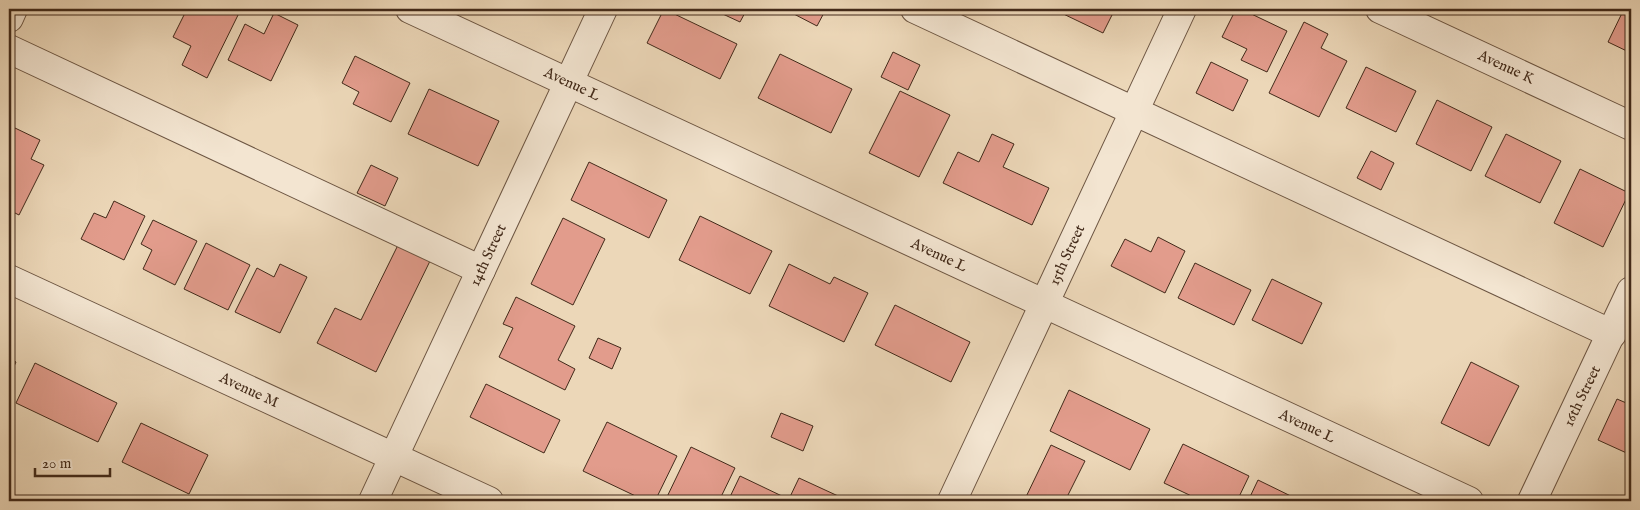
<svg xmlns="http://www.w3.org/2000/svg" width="1640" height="510" font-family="'IM FELL English',serif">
  <rect width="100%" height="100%" fill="#ecd7b8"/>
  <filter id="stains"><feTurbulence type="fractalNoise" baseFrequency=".004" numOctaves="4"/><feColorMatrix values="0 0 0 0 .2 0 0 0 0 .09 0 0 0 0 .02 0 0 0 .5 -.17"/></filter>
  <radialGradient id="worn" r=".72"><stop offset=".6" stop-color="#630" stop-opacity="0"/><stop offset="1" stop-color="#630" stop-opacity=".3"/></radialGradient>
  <g fill="#e29c8c" stroke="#422a1a">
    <polygon points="187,9 241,9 207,78 182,65 191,46 173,37"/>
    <polygon points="664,9 737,44 720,79 647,43"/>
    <polygon points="712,9 747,9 740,22"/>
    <polygon points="795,9 826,9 817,26 792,13"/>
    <polygon points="1053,9 1115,9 1103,33"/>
    <polygon points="1236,9 1241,9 1287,31 1267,72 1241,60 1247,49 1222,37"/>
    <polygon points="1624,9 1631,9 1631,53 1608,42"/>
    <polygon points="274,13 298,25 271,81 228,60 245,24 264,34"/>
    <polygon points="1304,22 1328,34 1321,48 1347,61 1319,117 1269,93"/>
    <polygon points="893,52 920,65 908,90 881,77"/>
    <polygon points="780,54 852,89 831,133 758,98"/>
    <polygon points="355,56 410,83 391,122 353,104 359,92 342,83"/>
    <polygon points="1211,62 1248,80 1233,111 1196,93"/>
    <polygon points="1366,67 1416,91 1396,132 1346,108"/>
    <polygon points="429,89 499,121 478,166 408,134"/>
    <polygon points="900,91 950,115 919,177 869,153"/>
    <polygon points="1437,100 1492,127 1471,171 1416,144"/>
    <polygon points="15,128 40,140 31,159 44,165 19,215 9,210 9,139"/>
    <polygon points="992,134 1014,144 1003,167 1049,188 1032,225 943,183 958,152 979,162"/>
    <polygon points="1506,134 1561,161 1540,203 1485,176"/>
    <polygon points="1371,151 1394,163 1381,190 1357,178"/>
    <polygon points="589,162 667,200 649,238 571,200"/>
    <polygon points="371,165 398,178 385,206 357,193"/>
    <polygon points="1580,169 1629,193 1603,247 1554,223"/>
    <polygon points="114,201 145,216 124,260 81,239 94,213 106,218"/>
    <polygon points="700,216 772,251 750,294 679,260"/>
    <polygon points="563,218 605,239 573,305 531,284"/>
    <polygon points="153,220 197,241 175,285 143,269 152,250 141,244"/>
    <polygon points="1158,237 1185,251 1165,293 1111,266 1125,239 1151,252"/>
    <polygon points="206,243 250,265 228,310 184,289"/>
    <polygon points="398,245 430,261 376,372 317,343 335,308 361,320"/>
    <polygon points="1195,263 1251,290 1234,325 1178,298"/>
    <polygon points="280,264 307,277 280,333 235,312 257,268 274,277"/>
    <polygon points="789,264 830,284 834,277 868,293 844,342 769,306"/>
    <polygon points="1272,279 1322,303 1302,344 1252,320"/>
    <polygon points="516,297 575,326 558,360 575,369 565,390 499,357 513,328 503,324"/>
    <polygon points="895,305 970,342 951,382 875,345"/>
    <polygon points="598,338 621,348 612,369 589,358"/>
    <polygon points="9,358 16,362 9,377"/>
    <polygon points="1471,362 1519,386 1489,446 1441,423"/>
    <polygon points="35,363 117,403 98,442 16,403"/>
    <polygon points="486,384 560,420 544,453 470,417"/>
    <polygon points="1069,390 1150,429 1130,470 1050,431"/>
    <polygon points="1617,399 1631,405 1631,455 1598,440"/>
    <polygon points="781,413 813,426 803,451 771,437"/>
    <polygon points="607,422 677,456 655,501 646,501 583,471"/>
    <polygon points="141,423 208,455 189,494 122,462"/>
    <polygon points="1183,444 1249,476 1237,501 1202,501 1164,483"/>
    <polygon points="1051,445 1085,461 1065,501 1024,501"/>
    <polygon points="691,447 735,468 719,501 665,501"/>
    <polygon points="740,476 784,497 782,501 728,501"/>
    <polygon points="799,478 849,501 788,501"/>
    <polygon points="1258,480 1301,501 1248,501"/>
  </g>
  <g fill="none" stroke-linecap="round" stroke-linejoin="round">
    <defs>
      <g id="minor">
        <polyline points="410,9 1469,501"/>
        <polyline points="915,9 1612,334"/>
        <polyline points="1380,9 1631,126"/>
        <polyline points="9,18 13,9"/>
        <polyline points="9,49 481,270"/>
        <polyline points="9,279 489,501"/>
        <polyline points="373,501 603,9"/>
        <polyline points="952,501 1182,9"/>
        <polyline points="1532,501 1631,291"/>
      </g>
    </defs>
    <use href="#minor" stroke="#6c5542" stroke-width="30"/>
    <use href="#minor" stroke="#f3e5d1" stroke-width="28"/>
  </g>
  <g text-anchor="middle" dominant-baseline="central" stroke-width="4" stroke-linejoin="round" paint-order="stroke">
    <g font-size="15" fill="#422a1a" stroke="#f3e5d1">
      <text transform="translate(1506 67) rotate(25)">Avenue K</text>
      <text transform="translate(572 84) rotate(25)">Avenue L</text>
      <text transform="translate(488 255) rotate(-65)">14th Street</text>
      <text transform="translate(939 255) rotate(25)">Avenue L</text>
      <text transform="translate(1067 255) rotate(-65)">15th Street</text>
      <text transform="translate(249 390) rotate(25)">Avenue M</text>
      <text transform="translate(1582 396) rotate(-64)">16th Street</text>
      <text transform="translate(1307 426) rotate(25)">Avenue L</text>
    </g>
  </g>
  <rect width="1640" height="510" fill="none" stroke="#ecd7b8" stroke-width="30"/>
  <rect x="10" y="10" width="1620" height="490" fill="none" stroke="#422a1a" stroke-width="2.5"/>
  <rect x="15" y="15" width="1610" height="480" fill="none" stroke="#422a1a"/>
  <path d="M35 468v8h75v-8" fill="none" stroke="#422a1a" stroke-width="2.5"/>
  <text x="42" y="468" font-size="15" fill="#422a1a" stroke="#f3e5d1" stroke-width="4" paint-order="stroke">20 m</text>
  <rect width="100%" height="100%" filter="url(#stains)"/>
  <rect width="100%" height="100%" fill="url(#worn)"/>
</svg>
